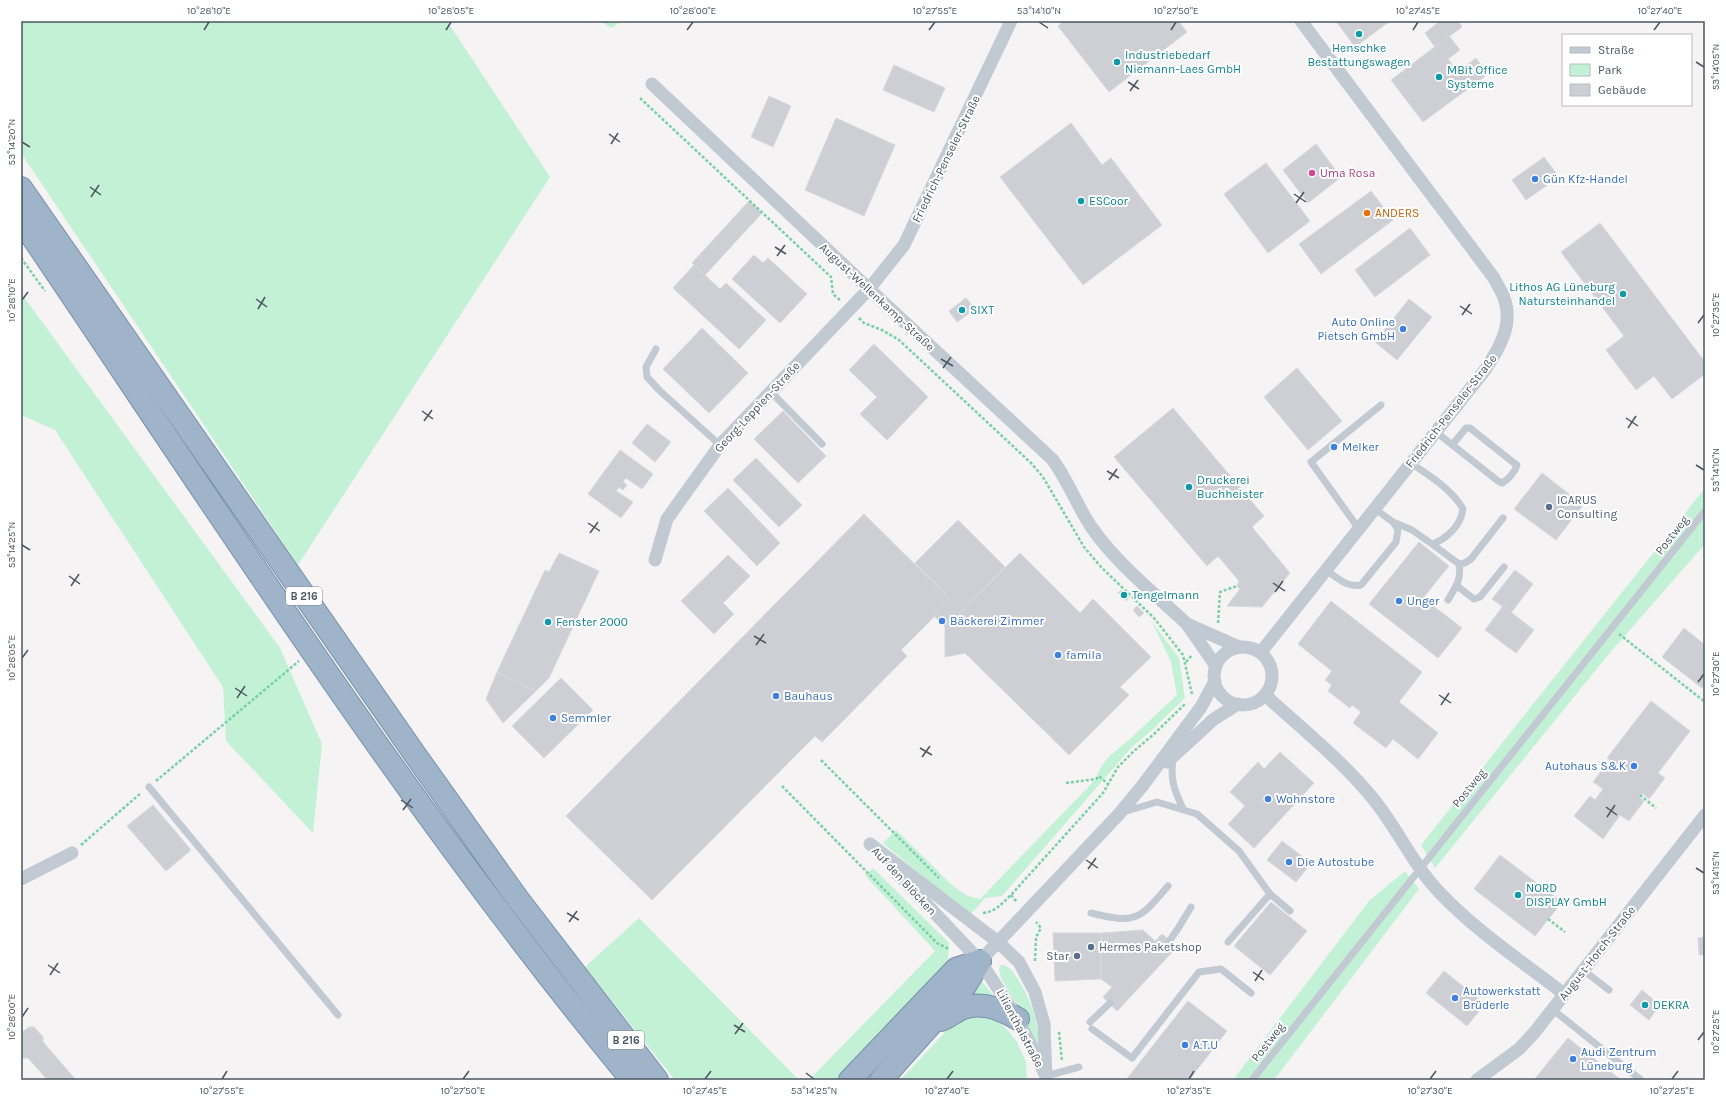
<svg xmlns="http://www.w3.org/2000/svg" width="1726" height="1101" font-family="Karla,sans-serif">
  <rect width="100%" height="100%" fill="#f5f3f3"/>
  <g fill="#c3f1d5">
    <polygon points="21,21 447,21 550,177 298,565 21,153"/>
    <polygon points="600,21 623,21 611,28"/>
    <polygon points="21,293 280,648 322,744 313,833 226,741 223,687 55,430 21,415"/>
    <polygon points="1705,488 1705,544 1608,655 1435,868 1421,845"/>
    <path d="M1152 622 1179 658 1185 698 1152 730 1131 748 1002 896 985 898 969 916 883 843 896 830 954 887 968 896 980 899 1096 779C1101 759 1118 750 1132 737 1147 723 1162 709 1177 695L1171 662Z"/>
    <polygon points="873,868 949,943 948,960 937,982 837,1080 809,1080 935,951 865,875"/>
    <polygon points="1405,871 1419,889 1274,1080 1233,1080 1369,901"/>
    <polygon points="639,918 799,1080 675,1080 585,967"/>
    <path d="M1000 965H1004C1012 969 1015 975 1020 983 1035 1006 1038 1030 1042 1057L1024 1017 1001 978 999 969Z"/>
    <polygon points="980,979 1000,1004 959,1003"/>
    <polygon points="973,1016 999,1021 1016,1040 1026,1062 1027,1080 900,1080 953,1024"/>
  </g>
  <g fill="#cdcfd5" stroke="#d7d9de">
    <polygon points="1064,21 1178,21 1187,32 1109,92 1058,26"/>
    <polygon points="1336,21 1390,21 1355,47"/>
    <polygon points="1440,21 1458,21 1462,27 1435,47 1425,33"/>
    <polygon points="1449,36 1460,50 1448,59 1458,72 1476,58 1488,74 1423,122 1391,80"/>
    <polygon points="894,65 945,88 934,112 883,90"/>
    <polygon points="769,96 791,106 773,147 751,137"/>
    <polygon points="836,118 895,145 864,216 805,190"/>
    <polygon points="1071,123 1102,165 1111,158 1162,225 1083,285 1000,177"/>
    <polygon points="1316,144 1341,177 1308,203 1283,170"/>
    <polygon points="1544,157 1559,177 1526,200 1512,180"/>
    <polygon points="1266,163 1310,221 1268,253 1224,194"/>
    <polygon points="1371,191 1393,220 1321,274 1299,244"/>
    <polygon points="749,201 762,213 705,275 692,263"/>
    <polygon points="1600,223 1705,362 1705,374 1672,399 1654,376 1636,390 1606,350 1624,336 1561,252"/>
    <polygon points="1410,228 1430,255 1375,297 1355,270"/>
    <polygon points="754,255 763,263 768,258 807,294 780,323 732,279"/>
    <polygon points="694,265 720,289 726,283 766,320 739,349 673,288"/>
    <polygon points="966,298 975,309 957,322 949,311"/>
    <polygon points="1409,299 1432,317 1397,360 1375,342"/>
    <polygon points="702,328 748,373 709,413 663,369"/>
    <polygon points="874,344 928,397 887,440 860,414 877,397 849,370"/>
    <polygon points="1297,368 1342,421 1308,450 1264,397"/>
    <polygon points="1173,408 1264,516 1252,527 1290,573 1262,607 1227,606 1240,589 1237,586 1239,581 1218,556 1207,566 1114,457"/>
    <polygon points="783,411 826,456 798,483 754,439"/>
    <polygon points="647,424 671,442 655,462 632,443"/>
    <polygon points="620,450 653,474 642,489 626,478 623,482 627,485 623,490 619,487 616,491 633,502 621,518 588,494"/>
    <polygon points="756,458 802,505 779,527 733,480"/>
    <polygon points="1542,473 1583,505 1556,540 1514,509"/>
    <polygon points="728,488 780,543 757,566 704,511"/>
    <polygon points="864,514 951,600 901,650 907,656 822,742 815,736 652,900 566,816"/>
    <polygon points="958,520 1005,567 945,627 934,616 951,600 915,563"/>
    <polygon points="1419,542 1449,566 1423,598 1462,628 1438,658 1369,604"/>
    <polygon points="559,553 599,571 549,678 536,691 497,672 545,570 549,572"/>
    <polygon points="1020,553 1080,613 1093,599 1151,657 1120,687 1129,695 1069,755 965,653 945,657 945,627"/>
    <polygon points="728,555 750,576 723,603 734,614 714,634 681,601"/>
    <polygon points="1515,570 1533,584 1511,613 1492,599"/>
    <polygon points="1121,590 1129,597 1126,601 1118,593"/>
    <polygon points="1331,601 1422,672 1399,702 1438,733 1418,759 1393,739 1386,748 1353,723 1361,712 1352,705 1350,708 1328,691 1332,685 1325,680 1332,671 1298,644"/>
    <polygon points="1137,606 1144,613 1139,617 1133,610"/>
    <polygon points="1503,606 1534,630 1516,653 1485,630"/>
    <polygon points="1684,628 1705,645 1705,683 1702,688 1662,657"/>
    <polygon points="497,672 536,691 503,723 486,699"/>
    <polygon points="561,678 593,710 544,758 512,726"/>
    <polygon points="1651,701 1690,731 1658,773 1665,778 1649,799 1642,793 1639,797 1644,801 1629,821 1620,815 1603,839 1574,816 1590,796 1595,800 1603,789 1593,782 1610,760 1607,758"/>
    <polygon points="1280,752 1314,783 1254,848 1228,824 1245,806 1230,792 1258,762 1264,769"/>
    <polygon points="153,805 191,850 166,871 127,826"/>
    <polygon points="1282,841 1311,863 1296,882 1267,860"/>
    <polygon points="1500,855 1562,902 1535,936 1474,889"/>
    <polygon points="1271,902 1307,931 1270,975 1234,946"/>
    <polygon points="1143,930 1155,941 1162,934 1177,947 1117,1011 1103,997 1112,987 1101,979 1101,933"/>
    <polygon points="1053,933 1101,933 1101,979 1055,981"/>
    <polygon points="1705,937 1705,955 1699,955 1698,938"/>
    <polygon points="1444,971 1485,1004 1467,1026 1426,993"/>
    <polygon points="1642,990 1660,1005 1649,1020 1630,1005"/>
    <polygon points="1188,1001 1227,1031 1189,1080 1126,1080"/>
    <polygon points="29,1027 34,1027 43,1037 43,1042 76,1080 43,1080 46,1078 28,1058 21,1058 21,1033"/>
    <polygon points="1568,1038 1621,1080 1534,1080"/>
  </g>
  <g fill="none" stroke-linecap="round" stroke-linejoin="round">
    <defs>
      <g id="trunk">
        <polyline points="21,188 416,756 517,898 657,1080"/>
        <path d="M21 220C218 511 408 809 632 1080"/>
        <path d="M941 1020C949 1017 955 1011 963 1008 983 1001 1002 1009 1018 1019"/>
        <polyline points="850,1080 956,969 980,961"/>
        <polyline points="881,1080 965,986 980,961"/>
      </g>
    </defs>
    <use href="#trunk" stroke="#7690ad" stroke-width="24"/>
    <g stroke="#7ad0a6" stroke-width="2.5" stroke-dasharray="3 2" stroke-linecap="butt">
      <polyline points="640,98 831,277 833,294 841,301"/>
      <polyline points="1391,217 1401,209 1406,217"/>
      <polyline points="21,258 45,291"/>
      <polyline points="859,318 864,323 882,330 899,340 1031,463 1043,477 1084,547 1101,567 1154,618 1183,655 1192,694"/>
      <polyline points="1218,623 1220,592 1237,586"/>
      <polyline points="1619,634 1705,702"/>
      <polyline points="1186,662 1192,655"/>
      <polyline points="821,760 939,878"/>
      <polyline points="156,781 299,661"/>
      <polyline points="1066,783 1096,779 1099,776 1108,784"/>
      <polyline points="782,786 937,943 949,949"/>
      <polyline points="1640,795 1656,808"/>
      <polyline points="81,845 141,793"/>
      <polyline points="1011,895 1017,902"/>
      <path d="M983 913C996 912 1002 903 1011 895L1103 793 1118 767 1134 751 1154 734 1186 703"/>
      <polyline points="1548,919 1565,932"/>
      <polyline points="1035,961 1036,937 1041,928 1036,922"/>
      <polyline points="1059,1032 1062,1061"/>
    </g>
    <g stroke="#c1cad2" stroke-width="7">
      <polyline points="656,349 646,367 647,377 660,391 720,445"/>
      <polyline points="771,392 822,444"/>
      <path d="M1436 432 1498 481 1502 483C1508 480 1515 472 1517 465L1514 463 1470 428H1466L1452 445"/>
      <path d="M1393 522 1412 530 1432 544C1447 539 1461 525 1463 509 1452 489 1429 476 1411 463"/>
      <polyline points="1359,529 1311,462 1381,405"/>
      <path d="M1432 544 1459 564C1462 579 1455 588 1448 600"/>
      <polyline points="1459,564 1465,563 1471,559 1503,518"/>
      <path d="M1326 570C1338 578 1347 588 1361 585L1396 542 1398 530 1393 522 1375 509"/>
      <polyline points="1457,586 1474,599 1480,597 1504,567"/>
      <path d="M1173 758C1170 780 1174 789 1183 809"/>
      <polyline points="149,787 338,1015"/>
      <polyline points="1123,812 1157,802 1197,814 1239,851 1270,894 1228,942"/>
      <polyline points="1270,894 1290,911"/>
      <path d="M1091 913C1136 924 1139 920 1168 886"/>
      <polyline points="1170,940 1179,927 1191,907"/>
      <polyline points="1583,970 1609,990"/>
      <polyline points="1552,1009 1641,1080"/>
      <polyline points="1090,1022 1110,1003"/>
      <polyline points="1092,1029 1132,1058 1199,972 1221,969 1251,993"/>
      <polyline points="1046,1076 1079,1067"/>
      <polyline points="1252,1080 1705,511"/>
    </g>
    <g stroke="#c1cad2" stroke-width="13">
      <path d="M652 84 869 289 1052 459C1068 480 1077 506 1092 528 1118 565 1155 594 1187 624"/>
      <polyline points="655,560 667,519 720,445 869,289 904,245 1011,21"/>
      <circle cx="1243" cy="676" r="29"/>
      <path d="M1261 652 1485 370C1499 349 1514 324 1504 298 1502 291 1497 285 1494 278L1301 21"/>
      <polyline points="1216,666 1187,624 1239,647"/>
      <path d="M1265 695C1300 727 1339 758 1370 795 1396 825 1412 864 1440 893 1476 931 1523 962 1564 994"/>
      <polyline points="1167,762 1214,719 1238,704"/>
      <polyline points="870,844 998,942 1019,962 1035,992 1044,1024 1046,1080"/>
      <polyline points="897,873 980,961 1018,1019 1044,1072"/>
      <polyline points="21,879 72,853"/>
      <polyline points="980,961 1120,813 1143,785 1201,707 1215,681"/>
      <polyline points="1477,1080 1519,1049 1534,1033 1705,815"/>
    </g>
    <use href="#trunk" stroke="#9fb4c9" stroke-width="22"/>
  </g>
  <path fill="none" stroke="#4a5661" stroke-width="1.5" d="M1039 22 1048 28M204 30 209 22M446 30 451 22M687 30 693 22M929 30 935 22M1171 30 1176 22M1413 30 1418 22M1654 30 1660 22M1696 62 1704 67M1128 82 1139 89M1130 91 1138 80M609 134 620 142M22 142 30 147M611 144 618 133M90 187 101 195M1294 194 1306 202M91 197 99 185M1296 203 1304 192M775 247 786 254M777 256 785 245M256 299 267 307M22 300 28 292M1460 306 1472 314M258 309 265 297M1462 315 1470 304M1698 323 1704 315M941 359 953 366M943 368 951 357M422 411 433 419M1626 418 1638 426M424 421 432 410M1628 428 1636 416M1696 465 1704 470M1107 471 1119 478M1109 480 1117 469M588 523 600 531M590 533 598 522M22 545 30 550M69 576 80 584M1273 583 1285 591M71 586 79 574M1275 592 1283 581M754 636 766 643M756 645 764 634M22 658 28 650M1698 682 1704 674M235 688 247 696M1439 695 1451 703M237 698 245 686M1441 705 1449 693M920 748 932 755M922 757 930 746M401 800 413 808M1606 807 1617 815M403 810 411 799M1607 817 1615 805M1086 860 1098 868M1696 868 1704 873M1088 869 1096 858M567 913 579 920M569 922 577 911M48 965 60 973M1253 972 1264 980M50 975 58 963M1255 981 1262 970M22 1017 28 1008M734 1025 745 1032M735 1034 743 1023M1698 1040 1704 1032M806 1073 814 1079M222 1079 227 1071M463 1079 469 1071M705 1079 711 1071M947 1079 953 1071M1189 1079 1194 1071M1430 1079 1436 1071M1672 1079 1678 1071"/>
  <g fill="#0f9aa8" stroke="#fff" stroke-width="1.5">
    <circle cx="1359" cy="34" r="4"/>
    <circle cx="1117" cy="62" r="4"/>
    <circle cx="1439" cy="77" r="4"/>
    <circle cx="1081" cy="201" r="4"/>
    <circle cx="1623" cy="294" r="4"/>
    <circle cx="962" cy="310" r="4"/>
    <circle cx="1189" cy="487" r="4"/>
    <circle cx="1124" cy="595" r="4"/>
    <circle cx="548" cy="622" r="4"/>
    <circle cx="1518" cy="895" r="4"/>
    <circle cx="1645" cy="1005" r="4"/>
  </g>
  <circle fill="#d1479c" stroke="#fff" stroke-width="1.5" cx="1312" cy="173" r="4"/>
  <g fill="#3f7fe0" stroke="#fff" stroke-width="1.5">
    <circle cx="1535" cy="179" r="4"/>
    <circle cx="1403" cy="329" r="4"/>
    <circle cx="1334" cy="447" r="4"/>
    <circle cx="1399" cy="601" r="4"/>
    <circle cx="942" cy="621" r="4"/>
    <circle cx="1058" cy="655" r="4"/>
    <circle cx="776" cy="696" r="4"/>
    <circle cx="553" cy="718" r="4"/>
    <circle cx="1634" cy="766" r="4"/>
    <circle cx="1268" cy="799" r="4"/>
    <circle cx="1289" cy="862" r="4"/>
    <circle cx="1455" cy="998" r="4"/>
    <circle cx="1185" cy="1045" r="4"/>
    <circle cx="1573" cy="1059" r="4"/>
  </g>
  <circle fill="#e8710a" stroke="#fff" stroke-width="1.5" cx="1367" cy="213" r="4"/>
  <g fill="#5c6f8a" stroke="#fff" stroke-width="1.5">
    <circle cx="1549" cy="507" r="4"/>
    <circle cx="1091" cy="947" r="4"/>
    <circle cx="1077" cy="956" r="4"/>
  </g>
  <g text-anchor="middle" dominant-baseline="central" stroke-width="4" stroke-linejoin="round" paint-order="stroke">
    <g fill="#fff" stroke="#808990" stroke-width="1">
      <rect x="286" y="587" width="36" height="18" rx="3"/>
      <rect x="608" y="1031" width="36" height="18" rx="3"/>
    </g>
    <g font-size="11" font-weight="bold" fill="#4a5661">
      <text x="304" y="596">B 216</text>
      <text x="626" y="1040">B 216</text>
    </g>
    <g font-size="12" fill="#0d838f" stroke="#fff" text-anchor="start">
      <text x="1359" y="48" text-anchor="middle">Henschke<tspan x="1359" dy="14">Bestattungswagen</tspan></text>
      <text x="1125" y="55">Industriebedarf<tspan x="1125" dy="14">Niemann-Laes GmbH</tspan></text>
      <text x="1447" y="70">MBit Office<tspan x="1447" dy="14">Systeme</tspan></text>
      <text x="1089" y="201">ESCoor</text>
      <text x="1615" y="287" text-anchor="end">Lithos AG Lüneburg<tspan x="1615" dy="14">Natursteinhandel</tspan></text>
      <text x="970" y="310">SIXT</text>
      <text x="1197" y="480">Druckerei<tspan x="1197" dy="14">Buchheister</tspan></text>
      <text x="1132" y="595">Tengelmann</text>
      <text x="556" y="622">Fenster 2000</text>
      <text x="1526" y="888">NORD<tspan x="1526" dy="14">DISPLAY GmbH</tspan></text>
      <text x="1653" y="1005">DEKRA</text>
    </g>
    <g font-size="12" fill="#4a5661" stroke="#fff">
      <text transform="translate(946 159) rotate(-64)">Friedrich-Penseler-Straße</text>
      <text transform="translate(877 297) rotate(43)">August-Wellenkamp-Straße</text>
      <text transform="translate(757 407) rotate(-47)">Georg-Leppien-Straße</text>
      <text transform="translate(1451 411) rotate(-52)">Friedrich-Penseler-Straße</text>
      <text transform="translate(1672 535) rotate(-52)">Postweg</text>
      <text transform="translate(1469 788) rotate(-51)">Postweg</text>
      <text transform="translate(904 881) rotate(47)">Auf den Blöcken</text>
      <text transform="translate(1597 953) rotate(-52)">August-Horch-Straße</text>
      <text transform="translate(1020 1028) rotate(62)">Lilienthalstraße</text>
      <text transform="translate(1268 1042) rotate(-52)">Postweg</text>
    </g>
    <g font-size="12" fill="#b23c85" stroke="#fff" text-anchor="start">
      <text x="1320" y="173">Uma Rosa</text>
    </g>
    <g font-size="12" fill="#366cbe" stroke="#fff" text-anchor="start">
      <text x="1543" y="179">Gün Kfz-Handel</text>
      <text x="1395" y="322" text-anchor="end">Auto Online<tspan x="1395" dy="14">Pietsch GmbH</tspan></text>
      <text x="1342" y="447">Melker</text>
      <text x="1407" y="601">Unger</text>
      <text x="950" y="621">Bäckerei Zimmer</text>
      <text x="1066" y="655">famila</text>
      <text x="784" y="696">Bauhaus</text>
      <text x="561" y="718">Semmler</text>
      <text x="1626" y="766" text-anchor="end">Autohaus S&amp;K</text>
      <text x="1276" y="799">Wohnstore</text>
      <text x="1297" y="862">Die Autostube</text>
      <text x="1463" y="991">Autowerkstatt<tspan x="1463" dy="14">Brüderle</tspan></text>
      <text x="1193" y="1045">A.T.U</text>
      <text x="1581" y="1052">Audi Zentrum<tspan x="1581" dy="14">Lüneburg</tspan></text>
    </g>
    <g font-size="12" fill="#c56008" stroke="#fff" text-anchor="start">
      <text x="1375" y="213">ANDERS</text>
    </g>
    <g font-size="12" fill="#4e5e75" stroke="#fff" text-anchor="start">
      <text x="1557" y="500">ICARUS<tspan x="1557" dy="14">Consulting</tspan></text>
      <text x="1099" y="947">Hermes Paketshop</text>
      <text x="1069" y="956" text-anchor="end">Star</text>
    </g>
  </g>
  <rect width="1726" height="1101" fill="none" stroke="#ffffff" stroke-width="44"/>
  <rect x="1562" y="34" width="130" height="72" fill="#ffffff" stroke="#b7bbc0"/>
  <rect x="1570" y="47" width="20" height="6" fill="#c1cad2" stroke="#b7bbc0"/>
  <text x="1598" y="54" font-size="12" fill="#4a5661">Straße</text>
  <rect x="1570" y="64" width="20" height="12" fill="#c3f1d5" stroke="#b7bbc0"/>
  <text x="1598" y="74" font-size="12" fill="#4a5661">Park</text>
  <rect x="1570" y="84" width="20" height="12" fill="#cdcfd5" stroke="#b7bbc0"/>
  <text x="1598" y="94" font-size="12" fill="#4a5661">Gebäude</text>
  <rect x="22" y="22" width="1682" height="1057" fill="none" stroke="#4a5661" stroke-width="1.5"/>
  <g font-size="10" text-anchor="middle" fill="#4a5661">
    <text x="209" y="14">10°28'10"E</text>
    <text x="451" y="14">10°28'05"E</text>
    <text x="693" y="14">10°28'00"E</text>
    <text x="935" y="14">10°27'55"E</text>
    <text x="1039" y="14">53°14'10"N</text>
    <text x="1176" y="14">10°27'50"E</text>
    <text x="1418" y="14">10°27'45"E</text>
    <text x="1660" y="14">10°27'40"E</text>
    <text transform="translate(1715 67) rotate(-90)" y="4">53°14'05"N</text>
    <text transform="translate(11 142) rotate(-90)" y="4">53°14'20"N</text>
    <text transform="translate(11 300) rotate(-90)" y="4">10°28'10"E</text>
    <text transform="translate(1715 315) rotate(-90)" y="4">10°27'35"E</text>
    <text transform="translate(1715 470) rotate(-90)" y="4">53°14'10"N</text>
    <text transform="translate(11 545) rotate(-90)" y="4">53°14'25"N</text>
    <text transform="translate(11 658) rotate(-90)" y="4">10°28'05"E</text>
    <text transform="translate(1715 674) rotate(-90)" y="4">10°27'30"E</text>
    <text transform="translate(1715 873) rotate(-90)" y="4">53°14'15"N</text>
    <text transform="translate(11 1017) rotate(-90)" y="4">10°28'00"E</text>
    <text transform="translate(1715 1032) rotate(-90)" y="4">10°27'25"E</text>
    <text x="222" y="1094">10°27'55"E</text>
    <text x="463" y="1094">10°27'50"E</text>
    <text x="705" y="1094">10°27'45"E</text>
    <text x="814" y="1094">53°14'25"N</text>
    <text x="947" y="1094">10°27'40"E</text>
    <text x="1189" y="1094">10°27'35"E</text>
    <text x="1430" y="1094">10°27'30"E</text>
    <text x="1672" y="1094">10°27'25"E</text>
  </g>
</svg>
